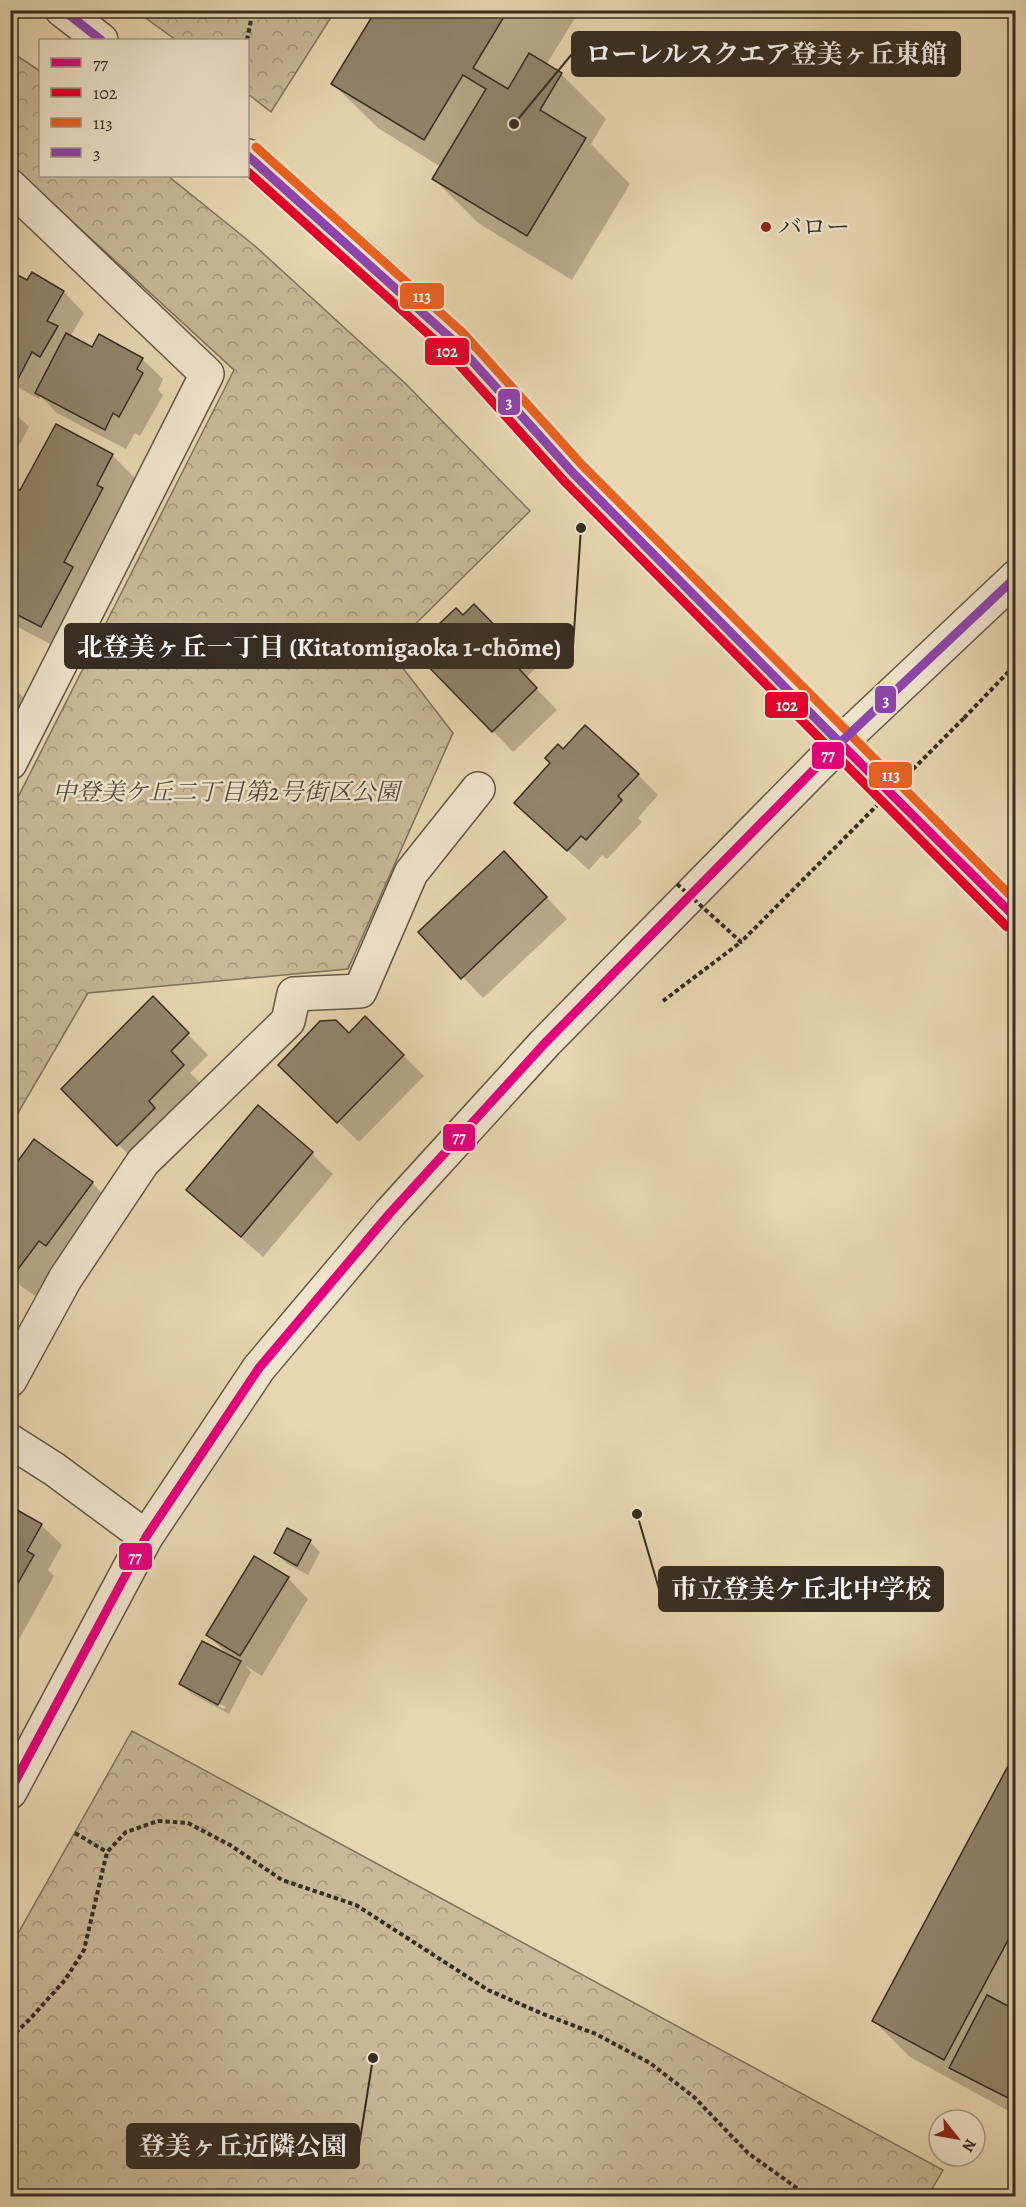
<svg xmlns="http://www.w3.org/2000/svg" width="1026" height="2207" font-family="Alegreya,'Noto Serif JP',serif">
  <defs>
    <pattern id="park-crowns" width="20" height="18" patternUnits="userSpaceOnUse" patternTransform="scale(1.5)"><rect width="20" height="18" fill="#c9b998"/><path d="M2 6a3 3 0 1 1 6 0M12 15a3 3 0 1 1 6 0" fill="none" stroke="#a4977c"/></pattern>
  </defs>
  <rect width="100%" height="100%" fill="#e7d6b0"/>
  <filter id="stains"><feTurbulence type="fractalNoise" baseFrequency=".00333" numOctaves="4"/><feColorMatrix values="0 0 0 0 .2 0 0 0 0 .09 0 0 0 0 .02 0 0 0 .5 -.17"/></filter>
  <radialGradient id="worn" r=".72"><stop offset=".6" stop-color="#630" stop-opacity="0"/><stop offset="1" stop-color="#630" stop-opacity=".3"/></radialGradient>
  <g fill="url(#park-crowns)" stroke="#7f735e" stroke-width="1.5">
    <polygon points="136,11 335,11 271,112 248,94 248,40 176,40"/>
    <polygon points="11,52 40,71 40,176 168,176 255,246 406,384 530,511 389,650 453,733 348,969 88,993 11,1125 11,811 234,370 11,165"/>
    <polygon points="132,1731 943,2170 928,2196 11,2196 11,1946"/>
  </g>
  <g fill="#0003" fill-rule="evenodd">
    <polygon points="377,10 580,10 546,65 561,74 606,119 591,144 630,184 572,280 478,223 434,179 441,167 378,128 333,84"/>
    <polygon points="10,272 28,282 33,274 64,292 84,313 70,337 93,349 142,359 163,379 158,390 163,395 140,436 135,433 126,449 57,413 40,396 39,399 10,383"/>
    <polygon points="10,409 29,427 10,462"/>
    <polygon points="56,426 112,455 142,485 71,655 10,623 10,500 21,493"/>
    <polygon points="463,617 495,627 535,669 526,678 557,710 513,752 493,731 448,630"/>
    <polygon points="10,684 27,701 10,732"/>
    <polygon points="564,751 638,775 658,795 638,818 642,822 607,859 602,855 589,870 537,823 552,763"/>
    <polygon points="525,874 567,919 483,998 420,932"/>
    <polygon points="153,999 208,1055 190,1073 204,1086 139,1165 63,1089"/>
    <polygon points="365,1018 424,1076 359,1142 280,1065 349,1035"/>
    <polygon points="258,1107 312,1154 333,1174 263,1257 209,1210 188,1190"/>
    <polygon points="10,1175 92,1183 112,1203 60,1260 35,1296 10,1278 10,1212 14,1206 10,1203"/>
    <polygon points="10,1507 41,1525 62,1545 48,1570 54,1576 16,1645 10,1642"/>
    <polygon points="310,1542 320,1552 308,1575 286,1563 276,1553"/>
    <path d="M288 1578 308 1599 262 1676 246 1666 251 1672 229 1714 192 1694 181 1684 228 1655 208 1635ZM191 1689 226 1707 224 1709 191 1692Z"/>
    <polygon points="1016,1754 1016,2115 910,2057 874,2021"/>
  </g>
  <g fill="#92856c" stroke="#352d23" stroke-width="1.5">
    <polygon points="376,10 508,10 473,68 508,89 529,53 562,73 540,110 586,138 527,236 432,179 486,89 463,75 424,140 331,84"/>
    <polygon points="10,271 27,280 32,272 64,291 47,321 58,326 40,357 32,352 18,379 10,375"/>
    <polygon points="66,333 92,347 99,334 143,358 137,369 143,373 119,417 113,413 105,430 35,393"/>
    <polygon points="56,424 113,454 97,485 103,488 64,562 73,567 41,627 10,611 10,497 16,488 20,490"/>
    <polygon points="474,604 516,647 507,656 537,688 492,732 418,656 446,630 439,624 456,608 463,615"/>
    <polygon points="585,725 639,774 618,796 622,800 586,840 581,836 567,851 514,803 550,763 545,758 558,744 563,749"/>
    <polygon points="504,851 547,897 461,979 418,932"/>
    <polygon points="153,996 189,1033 171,1051 184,1065 149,1101 155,1108 117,1146 61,1089"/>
    <polygon points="365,1016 404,1055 337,1123 278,1065 320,1021 336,1020 349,1033"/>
    <polygon points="258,1105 313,1152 241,1237 186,1190"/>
    <polygon points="34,1139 93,1182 46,1246 39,1241 13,1276 10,1274 10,1209 14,1204 10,1201 10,1172"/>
    <polygon points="10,1506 42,1524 27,1551 34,1555 10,1597"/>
    <polygon points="287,1528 311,1540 297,1566 274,1553"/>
    <polygon points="254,1556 289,1577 240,1656 206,1635"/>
    <polygon points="202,1641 241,1661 218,1705 179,1684"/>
    <polygon points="1016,1751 1016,1925 944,2060 872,2021"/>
    <polygon points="987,1995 1016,2010 1016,2102 949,2068"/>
  </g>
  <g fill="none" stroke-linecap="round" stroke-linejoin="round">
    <defs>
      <g id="minor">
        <polyline points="62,10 101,40"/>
        <polyline points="248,156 362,257 455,342 573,473 1016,919"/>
        <polyline points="10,186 207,374 10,763"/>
        <polyline points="10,1380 65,1279 143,1162 288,1021 294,994 360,991 411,873 478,789"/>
        <polyline points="10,1441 54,1469 146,1537"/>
        <polyline points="10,1792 146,1537 259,1368 390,1213 545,1043 840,743 1016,577"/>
      </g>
    </defs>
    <use href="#minor" stroke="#625746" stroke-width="36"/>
    <g stroke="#352d23" stroke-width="4" stroke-dasharray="4.5 3" stroke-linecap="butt">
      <polyline points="247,40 253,10"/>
      <polyline points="964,718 1016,664"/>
      <polyline points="663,1001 741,942"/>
      <polyline points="75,1833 107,1852"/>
      <polyline points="10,2038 29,2020 65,1980 84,1950 107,1852 126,1832 158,1821 188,1823 230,1845 282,1880 356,1905 488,1990 543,2014 596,2034 650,2063 694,2097 748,2153 808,2196"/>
    </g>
    <use href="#minor" stroke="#efe4cc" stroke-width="33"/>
    <polyline stroke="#352d23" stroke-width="4" stroke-dasharray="4.5 3" stroke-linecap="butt" points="677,884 741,942 964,718"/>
    <defs>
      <polyline id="bus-1" points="10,1791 146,1537 259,1368 390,1213 545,1043 840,743 1016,918"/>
      <polyline id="bus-2" points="248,172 446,350 564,481 1007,927"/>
      <polyline id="bus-3" points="256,147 463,333 582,465 1016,901"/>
      <g id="bus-4">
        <polyline points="63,10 101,40"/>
        <polyline points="248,156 455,342 573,473 840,743 1016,577"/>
      </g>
    </defs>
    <use href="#bus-1" stroke="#efe4cc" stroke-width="14"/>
    <use href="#bus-2" stroke="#efe4cc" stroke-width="14"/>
    <use href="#bus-3" stroke="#efe4cc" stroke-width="14"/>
    <use href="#bus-4" stroke="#efe4cc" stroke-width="14"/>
    <use href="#bus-1" stroke="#e5007d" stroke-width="9"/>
    <use href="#bus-2" stroke="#e4002b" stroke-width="9"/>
    <use href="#bus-3" stroke="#e96222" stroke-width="9"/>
    <use href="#bus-4" stroke="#8e44ad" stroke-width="9"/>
  </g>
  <circle fill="#8f2418" stroke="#efe4cc" stroke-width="2" cx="766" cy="227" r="6"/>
  <g text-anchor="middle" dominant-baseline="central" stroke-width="5" stroke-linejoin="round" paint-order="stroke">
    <g font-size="24" fill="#352d23" stroke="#efe4cc" text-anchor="start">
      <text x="778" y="227">バロー</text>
    </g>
    <g font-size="24" font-style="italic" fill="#53493a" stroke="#efe4cc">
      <text x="226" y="792">中登美ケ丘二丁目第2号街区公園</text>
    </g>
  </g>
  <path fill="none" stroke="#352d23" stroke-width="2" d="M514 124L572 54M581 528L573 646M637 1514L659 1589M373 2058L359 2146"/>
  <g fill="#352d23" stroke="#efe4cc" stroke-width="2">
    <circle cx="514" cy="124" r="6"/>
    <circle cx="581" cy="528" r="6"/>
    <circle cx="637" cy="1514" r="6"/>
    <circle cx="373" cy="2058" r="6"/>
  </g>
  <g fill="#352d23" stroke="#352d23" stroke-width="2">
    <rect x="572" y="32" width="388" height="44" rx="6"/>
    <rect x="65" y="624" width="508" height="44" rx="6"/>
    <rect x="659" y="1567" width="284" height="44" rx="6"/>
    <rect x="127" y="2124" width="232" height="44" rx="6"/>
  </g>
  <g font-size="26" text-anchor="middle" font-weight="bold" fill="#fff">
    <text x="766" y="63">ローレルスクエア登美ヶ丘東館</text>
    <text x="319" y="656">北登美ヶ丘一丁目 (Kitatomigaoka 1-chōme)</text>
    <text x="801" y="1598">市立登美ケ丘北中学校</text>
    <text x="243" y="2155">登美ヶ丘近隣公園</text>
  </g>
  <g stroke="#efe4cc" stroke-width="2">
    <rect x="399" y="282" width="46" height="28" rx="6" fill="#e96222"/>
    <rect x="424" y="337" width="46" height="29" rx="6" fill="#e4002b"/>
    <rect x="497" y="388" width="24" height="28" rx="6" fill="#8e44ad"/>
    <rect x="874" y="685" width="23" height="29" rx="6" fill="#8e44ad"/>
    <rect x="764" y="691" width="45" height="28" rx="6" fill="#e4002b"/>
    <rect x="811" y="741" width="34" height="29" rx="6" fill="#e5007d"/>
    <rect x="868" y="761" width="45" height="28" rx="6" fill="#e96222"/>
    <rect x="442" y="1123" width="34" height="29" rx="6" fill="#e5007d"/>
    <rect x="118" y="1542" width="35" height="29" rx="6" fill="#e5007d"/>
  </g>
  <g font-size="16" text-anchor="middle" font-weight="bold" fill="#fff">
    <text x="422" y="302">113</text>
    <text x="447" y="357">102</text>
    <text x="509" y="408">3</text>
    <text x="886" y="706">3</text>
    <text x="787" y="711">102</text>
    <text x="828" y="761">77</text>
    <text x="891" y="781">113</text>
    <text x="459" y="1143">77</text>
    <text x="135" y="1563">77</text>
  </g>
  <rect width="1026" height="2207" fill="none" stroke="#e7d6b0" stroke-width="36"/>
  <rect x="12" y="12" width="1002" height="2183" fill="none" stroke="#352d23" stroke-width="3"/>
  <rect x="18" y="18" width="990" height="2171" fill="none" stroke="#352d23" stroke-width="1.5"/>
  <rect x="39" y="39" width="210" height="138" fill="#efe4cc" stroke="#a59b88" stroke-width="1.5"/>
  <rect x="51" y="58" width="30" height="9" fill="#e5007d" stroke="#a59b88" stroke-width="1.5"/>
  <text x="93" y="69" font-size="18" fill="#352d23">77</text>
  <rect x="51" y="88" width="30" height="9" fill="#e4002b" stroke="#a59b88" stroke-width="1.5"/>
  <text x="93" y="99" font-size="18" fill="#352d23">102</text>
  <rect x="51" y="118" width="30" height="9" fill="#e96222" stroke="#a59b88" stroke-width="1.5"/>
  <text x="93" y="129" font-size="18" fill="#352d23">113</text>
  <rect x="51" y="148" width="30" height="9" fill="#8e44ad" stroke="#a59b88" stroke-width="1.5"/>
  <text x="93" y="159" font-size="18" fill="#352d23">3</text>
  <g transform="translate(957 2138) rotate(121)"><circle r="28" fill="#efe4cc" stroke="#a59b88" stroke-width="1.5"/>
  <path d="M0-4.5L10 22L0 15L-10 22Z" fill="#8f2418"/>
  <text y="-9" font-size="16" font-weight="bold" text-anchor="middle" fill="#352d23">N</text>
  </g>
  <rect width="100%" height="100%" filter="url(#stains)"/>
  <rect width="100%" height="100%" fill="url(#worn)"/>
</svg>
